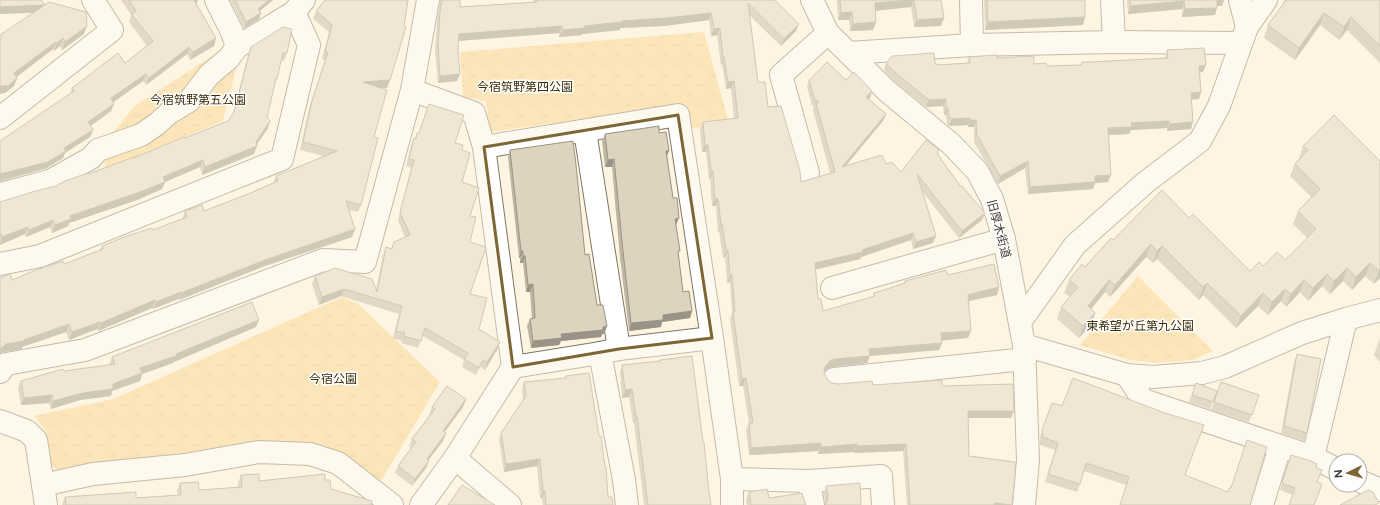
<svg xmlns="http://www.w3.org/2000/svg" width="1380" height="505" font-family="Figtree,'Noto Sans JP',sans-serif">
  <defs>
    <pattern id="park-tufts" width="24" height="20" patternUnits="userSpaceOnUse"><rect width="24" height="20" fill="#fad687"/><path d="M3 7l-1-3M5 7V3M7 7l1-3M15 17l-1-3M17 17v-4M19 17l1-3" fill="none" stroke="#d7b975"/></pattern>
  </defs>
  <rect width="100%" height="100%" fill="#fdf4e1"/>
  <g fill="url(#park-tufts)">
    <polygon points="704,32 729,123 688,129 684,105 490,132 486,101 463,97 460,52"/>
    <polygon points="228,46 238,61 223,121 108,169 105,164 101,146 136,105"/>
    <polygon points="1138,276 1213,351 1193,360 1156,363 1130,360 1080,345"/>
    <polygon points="342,297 358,304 440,382 380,483 263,442 57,470 50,463 46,431 34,416 113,399"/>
  </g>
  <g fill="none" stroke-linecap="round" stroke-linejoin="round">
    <defs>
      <g id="minor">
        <polyline points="216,0 232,32 237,47"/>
        <polyline points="812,0 828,33 887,91 951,144 977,171 992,199 1004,239 1024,345 1028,460 1024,505"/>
        <polyline points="971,0 972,45"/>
        <polyline points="1112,0 1114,42"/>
        <polyline points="1240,0 1247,27"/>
        <polyline points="849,53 972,45 1114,42 1241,43"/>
        <polyline points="412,90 474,113 484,147 513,367"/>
        <polyline points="0,118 112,30 93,0"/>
        <polyline points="585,131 619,349"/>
        <polyline points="484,147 678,115 712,338"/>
        <polyline points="808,173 781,75 828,33"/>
        <polyline points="0,194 50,181 91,158 98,150 141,135 157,124 169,113 189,101 209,75 229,58 237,47 294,12 304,0"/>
        <polyline points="0,264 40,256 282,159 309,45 294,12"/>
        <polyline points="832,288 1004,239"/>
        <polyline points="1020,322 1075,245 1146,182 1200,141 1219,106 1247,27 1266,0"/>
        <polyline points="1024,345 1127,375 1153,377 1202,373 1225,367 1302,333 1346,319 1380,310"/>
        <polyline points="600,353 624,480 627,505"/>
        <polyline points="0,372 6,364 85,350 323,260 365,262 412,90 428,0"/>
        <polyline points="1127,375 1143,400 1313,457 1336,469"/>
        <polyline points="834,379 1025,359"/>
        <polyline points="0,421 27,431 36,440 46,505"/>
        <polyline points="1313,457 1346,319"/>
        <polyline points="455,458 510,505"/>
        <polyline points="809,481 813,505"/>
        <polyline points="1360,481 1380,490"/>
        <polyline points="43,485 93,474 185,465 259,452 310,454 338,463 392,505"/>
        <polyline points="421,505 455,458 513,367 600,353 619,349 712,338 732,479 809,481 881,476 883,505"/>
        <polyline points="732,505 732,479"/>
        <polyline points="1262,505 1280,447"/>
      </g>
    </defs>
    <use href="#minor" stroke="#7e7665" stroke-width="24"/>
    <use href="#minor" stroke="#fff" stroke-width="22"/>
  </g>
  <g fill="#beb6a5">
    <polygon points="121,0 198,0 196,4 216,38 214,46 190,60 187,54 146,85 143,81 113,102 114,104 111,111 90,126 93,130 90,137 65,153 63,158 45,169 72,88 125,63 147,46 129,22 131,15"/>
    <polygon points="230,0 273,0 260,11 261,13 259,19 244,28"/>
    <polygon points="325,0 390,80 387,88 381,88 374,137 361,205 358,212 349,210 355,229 352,237 262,267 179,300 178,299 153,309 152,308 98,331 97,329 69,340 66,332 22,347 22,349 3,352 12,280 64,264 100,250 102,246 153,230 182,219 185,211 204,211 248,194 273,183 276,176 324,156 300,150 309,109 325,60 322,59 329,32 313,19 316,11"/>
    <polygon points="440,0 460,0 460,7 534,2 533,0 775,0 796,31 781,46 749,15 758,82 801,182 830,173 813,110 814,107 812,105 807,87 809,80 846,80 872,91 870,98 869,99 886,114 883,121 846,165 886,164 901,172 938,155 961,187 985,213 982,220 959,238 922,191 933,243 913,249 911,240 861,257 860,259 815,270 818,299 823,311 873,297 874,293 904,284 905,281 948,275 999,287 997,295 968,301 968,338 942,340 939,350 870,356 867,363 833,367 827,369 824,372 824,373 827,379 832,383 838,384 942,386 1011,418 968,418 969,456 1012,505 907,505 903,451 854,453 854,452 818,454 818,451 749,455 746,430 749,423 743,386 739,386 730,319 732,313 730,282 727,283 725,257 723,258 719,231 718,232 716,206 712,206 710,178 709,179 706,152 702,152 700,129 703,122 734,119 731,88 726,89 722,64 721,65 717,35 711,36 709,20 664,26 620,28 620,30 582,34 582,35 559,37 559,33 458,41 457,81 438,83 435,52 437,19"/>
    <polygon points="837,0 941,0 941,26 914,27 911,7 875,11 876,22 873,30 850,31 849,20 838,20"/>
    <polygon points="984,0 1085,0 1085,17 1083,25 985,30"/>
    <polygon points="1127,0 1224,0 1222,6 1217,6 1215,15 1182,17 1182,9 1128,14"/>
    <polygon points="1284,0 1380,0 1380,63 1347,30 1339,40 1320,25 1295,60 1264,38 1268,25 1283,5"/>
    <polygon points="45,5 84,34 62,50 60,46 54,51 53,49 17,77 17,78 14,86 5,93 33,13 0,14"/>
    <polygon points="251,47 287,53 284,61 281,60 277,79 274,86 267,118 268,128 256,145 254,154 202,175 200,167 165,182 162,189 137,200 69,223 68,226 52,233 50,227 26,237 25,234 0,245 0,202 56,186 134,158 228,121 233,114 248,55"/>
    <polygon points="1167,50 1203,72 1200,72 1201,92 1199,99 1191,99 1191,129 1167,131 1167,128 1131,130 1129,134 1108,135 1108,182 1095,183 1093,189 1028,194 1025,168 998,184 974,142 974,127 968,127 968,125 949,126 947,124 946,115 944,115 943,106 926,107 895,82 884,70 886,63 935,63 936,65 967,63 969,57 997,58 1047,66 1080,65 1082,62 1165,58"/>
    <polygon points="429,104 455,143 462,150 462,182 470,216 470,294 479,329 500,342 497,350 485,370 480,367 476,375 462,367 464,360 423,336 418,348 401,343 402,341 393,338 399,314 341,296 319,305 312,284 315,276 376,290 383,255 386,247 391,249 394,242 405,238 398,220 411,168 406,166 411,146 414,138 415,138 417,133 419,133"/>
    <polygon points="659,133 667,156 676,225 678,255 683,292 692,311 690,318 662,322 661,327 629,331 620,258 612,167 605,167 602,141 605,134"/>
    <polygon points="1303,146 1380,161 1380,278 1374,284 1365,276 1352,290 1343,281 1330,294 1322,286 1308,301 1300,292 1286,307 1281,301 1268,315 1258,306 1236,328 1203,295 1199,300 1157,259 1153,263 1146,257 1110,297 1105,292 1091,309 1095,313 1091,325 1079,338 1057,319 1061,307 1070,297 1064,293 1069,280 1085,267 1113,240 1189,218 1250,271 1263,266 1285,260 1307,238 1293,224 1298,211 1311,197 1290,176 1295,164 1299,159"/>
    <polygon points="510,150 585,255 597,305 607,326 604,334 602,334 601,337 561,341 559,345 531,348 527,326 530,319 532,319 530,292 526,292 523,263 520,263 520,258 519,258 508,157"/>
    <polygon points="256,327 174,362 173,363 142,374 140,381 112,391 111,396 80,400 51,409 49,403 21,405 18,388 21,381 109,365 112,357"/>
    <polygon points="1380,338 1380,362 1374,355"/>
    <polygon points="1297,354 1307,433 1304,441 1281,433 1294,362"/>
    <polygon points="660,360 709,492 711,505 644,505 634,423 633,423 629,397 622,398 620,372 622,365 660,361"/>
    <polygon points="566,376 608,497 613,505 543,505 542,498 540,498 537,466 504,472 499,440 501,433 523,400 522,389 524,382 565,378"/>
    <polygon points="1221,382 1259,395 1249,422 1211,410"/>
    <polygon points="1196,383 1217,391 1210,409 1189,402"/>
    <polygon points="466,399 463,407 445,432 446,433 443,441 428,460 426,468 412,486 395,473 398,466 411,448 409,446 412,439 430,415 429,415 432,407"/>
    <polygon points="1052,403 1185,475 1250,505 1126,485 1084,471 1077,492 1045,482 1055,450 1040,445 1040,437"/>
    <polygon points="1291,455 1311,461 1293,495 1280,490"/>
    <polygon points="241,475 259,481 325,480 331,489 371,505 62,505 65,497 136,498 178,495 177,491 180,483 199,490 238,487 238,483"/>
    <polygon points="826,486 861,505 825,505 824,493"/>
    <polygon points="749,492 769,498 804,500 806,505 747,505 746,500"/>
  </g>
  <g fill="#9b9486">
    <polygon points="194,0 198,0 196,5"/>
    <polygon points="269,0 273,0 256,14 258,9"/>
    <polygon points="914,0 911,7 872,11 875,3"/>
    <polygon points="1216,0 1224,0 1222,6 1214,6"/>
    <polygon points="1184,1 1182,9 1128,14 1131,6"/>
    <polygon points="45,5 42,12 0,14 0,7"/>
    <polygon points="1217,8 1215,15 1182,17 1185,9"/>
    <polygon points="852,12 849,20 838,20 841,13"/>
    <polygon points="261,13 259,19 244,28 246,22"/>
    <polygon points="711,13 709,20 664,26 620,28 620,30 582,34 582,35 559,37 562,30 622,21"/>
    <polygon points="1324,13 1320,25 1295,60 1299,48"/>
    <polygon points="1085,17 1083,25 985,30 988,22"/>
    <polygon points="1351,17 1347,30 1339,40 1344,27"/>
    <polygon points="944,18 941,26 914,27 917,20"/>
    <polygon points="876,22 873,30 850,31 853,24"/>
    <polygon points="799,24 796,31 781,46 784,39"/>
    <polygon points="87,26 84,34 62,50 65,42"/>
    <polygon points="562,26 559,33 456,41 459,34"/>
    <polygon points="720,28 717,35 711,36 714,29"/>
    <polygon points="63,38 60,46 54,51 57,43"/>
    <polygon points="216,38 214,46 190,60 193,52"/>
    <polygon points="56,42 53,49 11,81 14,73"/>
    <polygon points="189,47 187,54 146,85 149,78"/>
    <polygon points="723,57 724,57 722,64 721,65"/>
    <polygon points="1206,65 1203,72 1197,73 1199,66"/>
    <polygon points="146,74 143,81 108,106 111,98"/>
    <polygon points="460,74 457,81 438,83 440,76"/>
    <polygon points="17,78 14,86 5,93 0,94 0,86"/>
    <polygon points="390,80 387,88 360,90 363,82"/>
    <polygon points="734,81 731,88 726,89 728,82"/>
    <polygon points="872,91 870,98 863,104 866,97"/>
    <polygon points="1201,92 1199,99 1188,100 1191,93"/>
    <polygon points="946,99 943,106 926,107 929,100"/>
    <polygon points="114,104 111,111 85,130 88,122"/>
    <polygon points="946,108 948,108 946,115 944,115"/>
    <polygon points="886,114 883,121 839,174 842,167"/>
    <polygon points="970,118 968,125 949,126 952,119"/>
    <polygon points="970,120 976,120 974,127 968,127"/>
    <polygon points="270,121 268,128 255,147 257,146 254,154 202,175 205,167 256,142"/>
    <polygon points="1169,121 1167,128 1131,130 1129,134 1105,135 1108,128 1131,123"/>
    <polygon points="1193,122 1191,129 1167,131 1169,124"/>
    <polygon points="93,130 90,137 65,153 63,158 45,169 0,181 0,174 64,148"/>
    <polygon points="705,145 708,145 706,152 702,152"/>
    <polygon points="666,151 669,151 666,158"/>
    <polygon points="614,159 612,167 605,167 608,160"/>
    <polygon points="203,160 200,167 165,182 162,189 137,200 69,223 68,226 52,233 55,225 70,216"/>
    <polygon points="1028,161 1025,168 998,184 1000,176"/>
    <polygon points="711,171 713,171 710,178 709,179"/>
    <polygon points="1111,175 1108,182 1095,183 1093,189 1028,194 1030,187 1095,176"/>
    <polygon points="715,199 718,199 716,206 712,206"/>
    <polygon points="985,213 982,220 959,238 962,231"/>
    <polygon points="679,218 676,225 675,219"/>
    <polygon points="53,220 50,227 26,237 29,230"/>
    <polygon points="721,224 722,224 719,231 718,232"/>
    <polygon points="28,227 25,234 0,245 2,237"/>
    <polygon points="355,229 352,237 262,267 179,300 181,293 265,260"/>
    <polygon points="913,233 911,240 861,257 860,259 812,270 815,263 862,250"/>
    <polygon points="936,236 933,243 913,249 916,242"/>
    <polygon points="1151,244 1146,257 1110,297 1115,285"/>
    <polygon points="1162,246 1157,259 1153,263 1157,251"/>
    <polygon points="728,250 725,257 723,258 726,251"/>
    <polygon points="521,251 523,251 520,258 519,258"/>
    <polygon points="523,256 525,256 523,263 520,263"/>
    <polygon points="1370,263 1365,276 1352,290 1356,277"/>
    <polygon points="1347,268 1343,281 1330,294 1334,281"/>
    <polygon points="1380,270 1380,278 1374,284 1379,271"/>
    <polygon points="1327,274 1322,286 1308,301 1313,288"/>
    <polygon points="730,275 732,275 730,282 727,283"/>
    <polygon points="1109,280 1105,292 1083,319 1088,306"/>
    <polygon points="1304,280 1300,292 1286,307 1291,294"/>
    <polygon points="1207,283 1203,295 1199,300 1203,287"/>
    <polygon points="533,284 530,292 526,292 528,285"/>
    <polygon points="999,287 997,295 965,302 968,295"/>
    <polygon points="344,289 341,296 319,305 322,297"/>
    <polygon points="1285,289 1281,301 1268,315 1272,302"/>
    <polygon points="181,292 178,299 153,309 156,302"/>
    <polygon points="1263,293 1258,306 1236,328 1241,316"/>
    <polygon points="155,300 152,308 98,331 101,323"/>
    <polygon points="692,311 690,318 662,322 661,327 629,331 631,323 663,315"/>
    <polygon points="1095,313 1091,325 1079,338 1083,326"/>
    <polygon points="259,320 256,327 174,362 173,363 142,374 140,381 112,391 111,396 80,400 51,409 53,401 113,384 140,368 176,354"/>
    <polygon points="100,322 97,329 69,340 72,332"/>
    <polygon points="69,324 66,332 22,347 22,349 3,352 0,354 0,349 6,344 24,340"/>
    <polygon points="607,326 604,334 602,334 601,337 561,341 559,345 531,348 533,341 561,334"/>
    <polygon points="971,331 968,338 938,341 941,333"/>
    <polygon points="500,342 497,350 485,370 487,362"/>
    <polygon points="942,343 939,350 870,356 867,363 833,367 827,369 822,374 825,367 830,361 869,349"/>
    <polygon points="746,378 743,386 739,386 742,379"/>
    <polygon points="632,389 629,397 622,398 625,390"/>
    <polygon points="52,395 49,403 21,405 24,398"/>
    <polygon points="466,399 463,407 440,438 443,431"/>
    <polygon points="968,411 1014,411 1011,418 966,418"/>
    <polygon points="636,416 637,416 634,423 633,423"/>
    <polygon points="446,433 443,441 424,466 427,459"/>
    <polygon points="821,443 818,451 749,455 751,448"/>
    <polygon points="857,444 854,452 818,454 821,447"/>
    <polygon points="906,444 903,451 854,453 857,446"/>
    <polygon points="540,459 537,466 504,472 506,464"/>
    <polygon points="429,461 426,468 412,486 415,479"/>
    <polygon points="543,491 545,491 542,498 540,498"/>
    <polygon points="995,503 1012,505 994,505"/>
  </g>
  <g fill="#ddd4c0" stroke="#9b9486">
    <polygon points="0,0 41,0 45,5 0,7"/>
    <polygon points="129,0 194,0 216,38 193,52 189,47 149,78 146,74 111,98 114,104 88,122 93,130 64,148 66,151 56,157 48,162 0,174 0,141 6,137 74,91 72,88 118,53 125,63 153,41 132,15 136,11"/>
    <polygon points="235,0 269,0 258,9 261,13 246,22"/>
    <polygon points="325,0 408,0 404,26 406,27 390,80 363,82 387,90 374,137 378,138 361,205 346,201 355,229 265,260 181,293 181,292 156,302 155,300 101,323 100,322 72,332 69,324 24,340 24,341 6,344 0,349 0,278 10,274 12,280 36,270 63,261 64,264 103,249 102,246 124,237 152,228 153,230 187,217 185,211 202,205 204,211 248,194 278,181 276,176 337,151 303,142 312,101 328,52 325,52 332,25 316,11"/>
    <polygon points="442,0 460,0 460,7 537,2 537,0 775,0 799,24 784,39 748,3 758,82 765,82 768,107 781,106 800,171 801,182 835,172 816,103 819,102 814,98 809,80 827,62 846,80 854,72 872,91 866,97 886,114 842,167 882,155 886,164 892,162 901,172 926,140 938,149 938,155 961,187 962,186 985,213 962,231 917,174 936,236 916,242 913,233 862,250 863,252 815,263 818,299 821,299 823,311 875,296 874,293 905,283 905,281 946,270 948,275 994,264 999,287 968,295 971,331 941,333 942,343 869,349 870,356 835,359 830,361 825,367 824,373 827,379 832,383 838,384 872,381 873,385 942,380 942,386 1013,384 1014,411 968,411 969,456 1015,462 1015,475 1012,505 995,503 994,505 910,505 906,444 857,446 857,444 821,447 821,443 751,448 749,423 753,423 746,378 742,379 733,312 735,312 732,275 730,275 728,250 726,251 722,224 721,224 718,199 715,199 713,171 711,171 708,145 705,145 703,122 738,118 734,81 728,82 724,57 723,57 720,28 714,29 711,13 667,18 622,21 622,22 584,26 585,28 562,30 562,26 459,34 458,50 460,74 440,76 438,45 440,12"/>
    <polygon points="840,0 912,0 875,3 876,22 853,24 852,12 841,13"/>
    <polygon points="914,0 941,0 944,18 917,20"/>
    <polygon points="987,0 1085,0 1085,17 988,22"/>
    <polygon points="1130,0 1217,0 1217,8 1185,9 1184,1 1131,6"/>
    <polygon points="1286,0 1380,0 1380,46 1351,17 1344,27 1324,13 1299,48 1268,25"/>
    <polygon points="49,2 86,12 87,26 65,42 63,38 57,43 56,42 14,73 17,78 8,86 0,86 0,35"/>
    <polygon points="283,27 292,29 287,53 283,53 277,79 276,78 267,118 270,121 256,142 257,146 205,167 203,160 163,177 165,182 140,192 70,216 71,219 55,225 53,220 29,230 28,227 2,237 1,234 0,234 0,202 32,192 56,186 65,181 88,173 88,174 134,157 134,158 184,137 185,138 228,121 234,112 251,47"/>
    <polygon points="1204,48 1206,65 1199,66 1201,92 1191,93 1193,122 1169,124 1169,121 1131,123 1132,127 1108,128 1111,175 1095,176 1095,182 1030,187 1028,161 1000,176 977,135 976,120 970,120 970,118 952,119 949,117 948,108 946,108 946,99 929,100 898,75 886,63 892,56 934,53 935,63 936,63 936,65 970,63 969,57 997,55 997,58 1034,56 1034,64 1046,63 1047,66 1081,65 1082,62 1091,62 1168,58 1167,50"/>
    <polygon points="429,104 464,115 455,143 463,145 462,150 470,153 462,182 479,188 470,216 476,217 470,242 486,247 470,294 487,298 479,329 500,342 487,362 483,360 479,368 464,359 468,353 425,328 421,341 404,336 405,333 396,331 402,306 344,289 322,297 315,276 335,268 372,279 377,292 386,247 392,249 394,242 410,235 400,212 414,160 409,159 414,138 416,139 417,133 419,133"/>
    <polygon points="1334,115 1380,161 1380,270 1379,271 1370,263 1356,277 1347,268 1334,281 1327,274 1313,288 1304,280 1291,294 1285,289 1272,302 1263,293 1241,316 1207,283 1203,287 1162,246 1157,251 1151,244 1115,285 1109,280 1088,306 1095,313 1083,326 1061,307 1078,287 1069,280 1082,264 1085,267 1111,238 1113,240 1162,190 1189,218 1193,214 1250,271 1259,262 1263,266 1277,252 1285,260 1316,229 1298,211 1320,189 1295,164 1308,150 1303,146"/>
    <polygon points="659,126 659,133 666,132 669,151 666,151 673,198 677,198 679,218 675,219 680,251 678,251 683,292 689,291 692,311 663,315 663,320 631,323 623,251 614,159 608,160 605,134"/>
    <polygon points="573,141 576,165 585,255 589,254 597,305 603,305 607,326 603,327 603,330 561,334 562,338 533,341 530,319 535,318 533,284 528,285 525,256 523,256 523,251 521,251 510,150"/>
    <polygon points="252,302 259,320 176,354 176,356 140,368 142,373 113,384 113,389 83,393 53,401 52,395 24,398 21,381 63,369 64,371 115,364 112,357"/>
    <polygon points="1297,354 1321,359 1307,433 1284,426"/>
    <polygon points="692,356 703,442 704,442 709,492 711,505 648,505 637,416 636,416 632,389 625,390 622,365 660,361 660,360"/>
    <polygon points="589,373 599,436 601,436 605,467 606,467 608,497 612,497 613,505 546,505 545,491 543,491 540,459 506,464 501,433 526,396 524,382 566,378 566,376"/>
    <polygon points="1073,378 1165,413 1204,425 1185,475 1228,492 1229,488 1231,488 1247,440 1267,447 1250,505 1120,505 1129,477 1086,463 1080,484 1048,474 1058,443 1043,437 1042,430 1052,403 1062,406"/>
    <polygon points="1221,382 1259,395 1252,415 1214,402"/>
    <polygon points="1196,383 1217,391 1213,402 1192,395"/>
    <polygon points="447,386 466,399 443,431 446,433 427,459 429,461 415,479 398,466 416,442 412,439 435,409 432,407"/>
    <polygon points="1291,455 1311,461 1317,464 1316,468 1322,470 1317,482 1322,484 1314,505 1289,505 1295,488 1282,483"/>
    <polygon points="259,474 259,481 325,474 325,480 330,480 331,489 372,501 371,505 66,505 65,497 136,492 136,498 181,495 180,483 198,482 199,490 242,487 241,475"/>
    <polygon points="860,483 861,505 825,505 827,502 828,495 826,486"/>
    <polygon points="462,485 495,505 448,505"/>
    <polygon points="767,489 769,498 802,493 804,500 806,505 751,505 749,492"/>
    <polygon points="1368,490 1373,492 1379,503 1375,505 1340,505"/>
  </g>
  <path d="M0 0H1380V505H0ZM678 115 712 338 619 349 513 367 484 147Z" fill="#fdf4e1" fill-opacity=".55" fill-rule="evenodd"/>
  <path fill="none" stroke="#7c6636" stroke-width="3" stroke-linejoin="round" d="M678 115 712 338 619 349 513 367 484 147Z"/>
  <g text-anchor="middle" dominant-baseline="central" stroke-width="3" stroke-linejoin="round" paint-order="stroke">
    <g font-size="12" fill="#3b2d08" stroke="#fff">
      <text x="525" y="87">今宿筑野第四公園</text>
      <text x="198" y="100">今宿筑野第五公園</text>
      <text x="1140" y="326">東希望が丘第九公園</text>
      <text x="333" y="379">今宿公園</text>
    </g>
    <g font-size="12" fill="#403c34" stroke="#fff">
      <text transform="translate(999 229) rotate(75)">旧厚木街道</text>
    </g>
  </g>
  <g transform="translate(1348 473) rotate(265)"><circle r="19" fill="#ffffff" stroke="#b3b1ae"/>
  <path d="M0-3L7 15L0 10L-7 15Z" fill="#7c6636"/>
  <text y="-6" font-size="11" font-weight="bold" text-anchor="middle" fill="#403c34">N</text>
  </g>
</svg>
